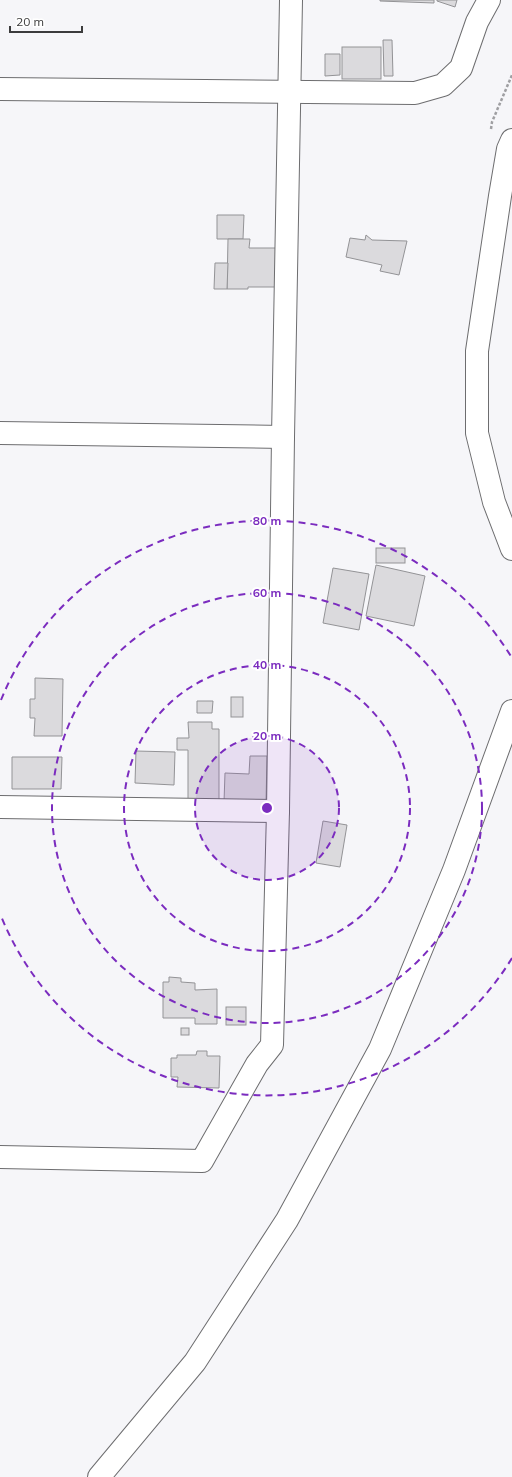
<svg xmlns="http://www.w3.org/2000/svg" width="512" height="1477" font-family="Mulish,sans-serif">
  <rect width="100%" height="100%" fill="#f6f6f9"/>
  <g fill="#dbdadd" stroke="#939396">
    <polygon points="380,0 434,0 434,3 380,1"/>
    <polygon points="437,0 457,0 455,7 437,1"/>
    <polygon points="383,40 392,40 393,76 384,76"/>
    <rect x="342" y="47" width="39" height="32"/>
    <polygon points="325,54 340,54 340,75 325,76"/>
    <polygon points="217,215 244,215 243,239 217,239"/>
    <polygon points="366,235 372,240 407,241 399,275 380,271 382,265 346,257 350,238 365,240"/>
    <polygon points="228,239 250,239 249,248 277,248 275,287 248,287 248,289 227,289"/>
    <polygon points="215,263 228,263 227,289 214,289"/>
    <rect x="376" y="548" width="29" height="15"/>
    <polygon points="376,565 425,576 414,626 366,616"/>
    <polygon points="333,568 369,574 359,630 323,623"/>
    <polygon points="35,678 63,679 62,736 34,736 35,718 30,718 30,699 35,699"/>
    <rect x="231" y="697" width="12" height="20"/>
    <polygon points="197,701 213,701 212,713 197,713"/>
    <polygon points="188,722 212,722 212,729 219,729 219,800 188,801 188,750 177,750 177,738 189,738"/>
    <polygon points="136,751 175,752 174,785 135,783"/>
    <polygon points="250,756 267,756 266,803 224,802 225,773 249,774"/>
    <polygon points="12,757 62,757 61,789 12,789"/>
    <polygon points="323,821 347,825 340,867 316,863"/>
    <polygon points="169,977 181,978 181,982 195,983 195,990 217,989 217,1024 195,1024 195,1018 163,1018 163,982 169,982"/>
    <rect x="226" y="1007" width="20" height="18"/>
    <rect x="181" y="1028" width="8" height="7"/>
    <polygon points="197,1051 207,1051 207,1056 220,1056 219,1088 177,1087 178,1077 171,1077 171,1058 177,1058 177,1055 196,1055"/>
  </g>
  <g fill="none" stroke-linecap="round" stroke-linejoin="round">
    <defs>
      <g id="street">
        <polyline points="0,89 415,93 443,85 461,68 477,22 489,0"/>
        <polyline points="512,140 508,149 500,196 477,351 477,433 494,502 512,549"/>
        <polyline points="0,433 283,437"/>
        <polyline points="0,807 278,811"/>
        <polyline points="0,1157 202,1161 257,1064 272,1045 278,811 283,437 291,0"/>
        <polyline points="99,1477 195,1362 287,1220 380,1049 454,870 512,711"/>
      </g>
    </defs>
    <use href="#street" stroke="#6d6d6f" stroke-width="24"/>
    <polyline stroke="#9f9fa2" stroke-width="2.5" stroke-dasharray="3 2" stroke-linecap="butt" points="491,129 492,122 512,75"/>
    <use href="#street" stroke="#fff" stroke-width="22"/>
  </g>
  <circle cx="267" cy="808" r="72" fill="#7b2cbf" fill-opacity=".12"/>
  <g fill="none" stroke="#7b2cbf" stroke-width="2" stroke-dasharray="7 5">
    <circle cx="267" cy="808" r="72"/>
    <circle cx="267" cy="808" r="143"/>
    <circle cx="267" cy="808" r="215"/>
    <path d="M512 958A287 287 0 0 1 1 916M1 700A287 287 0 0 1 512 658"/>
  </g>
  <circle cx="267" cy="808" r="6" fill="#7b2cbf" stroke="#fff" stroke-width="2"/>
  <g font-size="12" text-anchor="middle" font-weight="bold" fill="#7b2cbf" stroke="#fff" stroke-width="4" stroke-linejoin="round" paint-order="stroke">
    <text x="267" y="525">80 m</text>
    <text x="267" y="597">60 m</text>
    <text x="267" y="669">40 m</text>
    <text x="267" y="740">20 m</text>
  </g>
  <path d="M10 26v6h72v-6" fill="none" stroke="#3c3c3d" stroke-width="2"/>
  <text x="16" y="26" font-size="12" fill="#3c3c3d" stroke="#ffffff" stroke-width="3" paint-order="stroke">20 m</text>
</svg>
